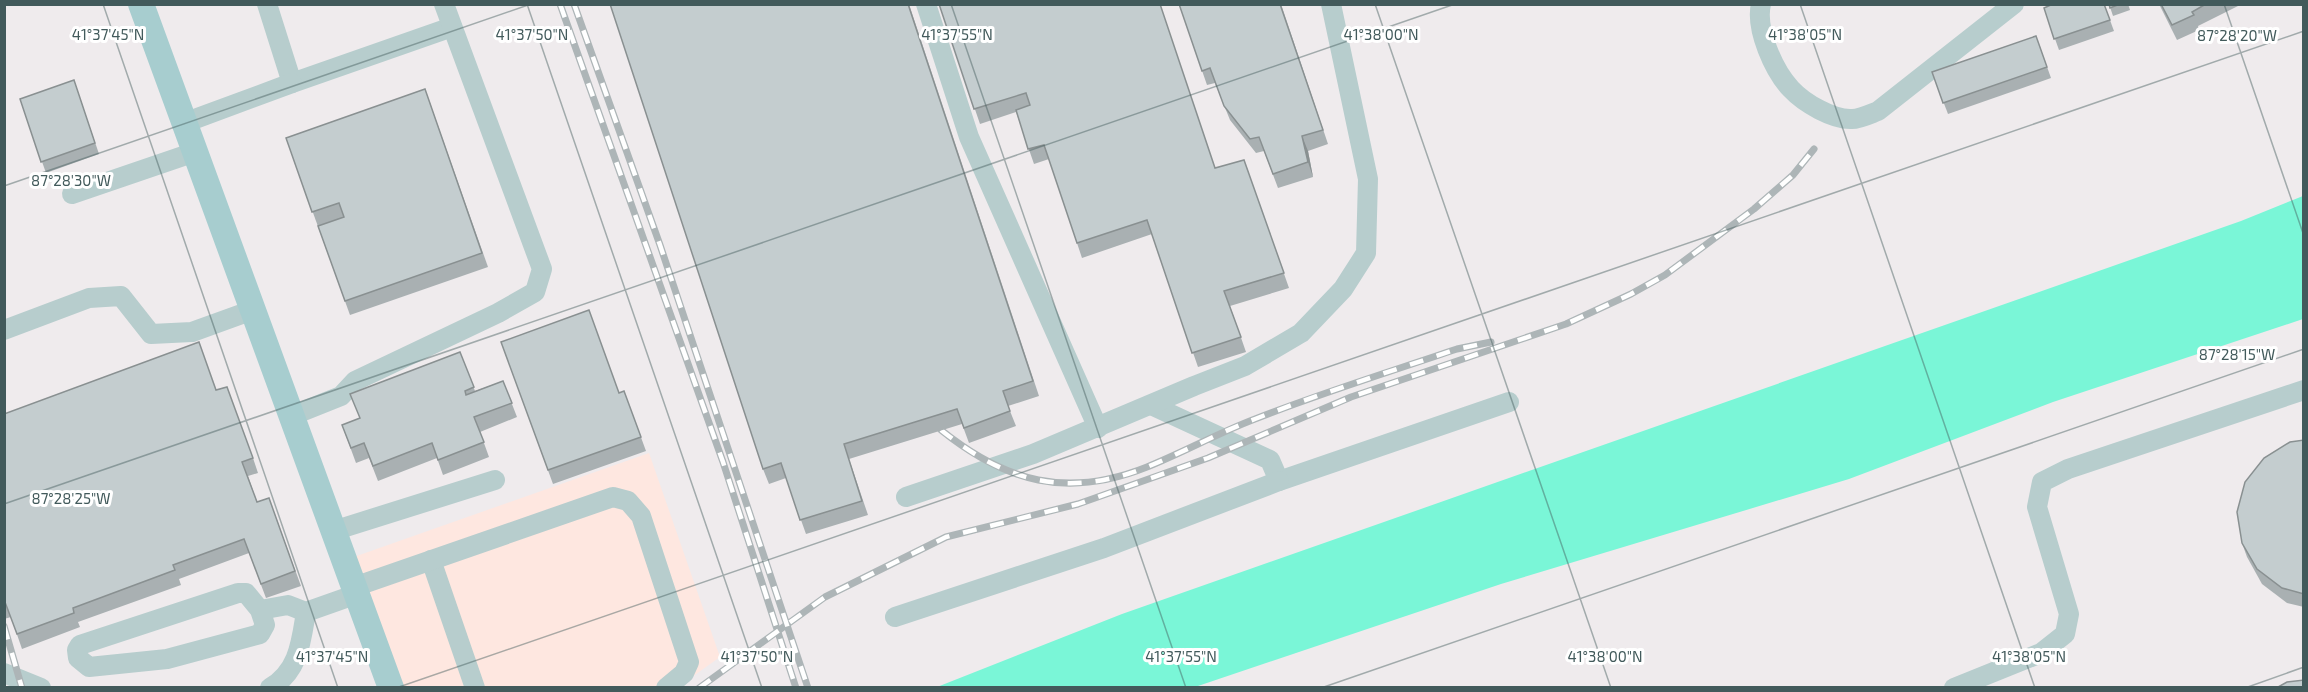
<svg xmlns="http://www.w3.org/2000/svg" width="2308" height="692" font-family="'Exo 2',sans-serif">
  <rect width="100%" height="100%" fill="#efebed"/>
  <polygon fill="#fee7e0" points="649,453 720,657 678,687 399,687 351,558"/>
  <polygon fill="#7af6d7" points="2303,196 2303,319 2053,402 1849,479 1501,584 1195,687 937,687 1122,614 2241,221"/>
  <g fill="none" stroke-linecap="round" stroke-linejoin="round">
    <g stroke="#b7cdcd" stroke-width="20">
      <polyline points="267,4 292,83 452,27"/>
      <polyline points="926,4 969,137 1098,428"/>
      <path d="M1761 4C1755 29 1774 71 1791 89 1804 103 1833 120 1852 119 1860 119 1870 114 1878 111L2014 4"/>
      <polyline points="184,123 292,83"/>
      <polyline points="72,194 195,152"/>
      <polyline points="4,330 89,298 121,296 151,334 192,332 253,310"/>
      <polyline points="1151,405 1270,460 1279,481 1509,402"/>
      <polyline points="291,416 341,396 355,381 498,313 535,292 542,269 444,4"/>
      <polyline points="906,497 1033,454 1194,386 1245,366 1301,333 1343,289 1366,253 1368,179 1331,4"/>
      <polyline points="333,531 495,480"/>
      <polyline points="431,560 475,688"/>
      <polyline points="354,587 613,497 628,501 641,516 689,662 684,673 666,688"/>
      <polyline points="260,610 246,593 238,593 80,645 77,650 78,658 89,667 167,659 260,634 265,625 260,610 288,605 306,612 357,594"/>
      <polyline points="895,617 1104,548 1279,481"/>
      <polyline points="4,673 41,688"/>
      <path d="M270 688C299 671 301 642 306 612"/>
      <polyline points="1954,688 2041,653 2065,634 2069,614 2037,507 2042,482 2068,469 2304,390"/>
    </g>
    <polyline stroke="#a7cdcf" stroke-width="26" points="141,4 391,688"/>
    <defs>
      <g id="rail">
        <polyline points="560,4 723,462 796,688"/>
        <polyline points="574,4 660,245 808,688"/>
        <path d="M941 430C1006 482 1067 499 1147 467 1184 452 1218 433 1255 419 1321 393 1389 372 1457 349L1491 342"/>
        <polyline points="4,626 22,688"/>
        <polyline points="699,688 825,597 946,537 1078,504 1208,458 1351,397 1566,324 1631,294 1665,275 1754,209 1793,175 1814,149"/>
      </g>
    </defs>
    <use href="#rail" stroke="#adb5b7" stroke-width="7"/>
    <use href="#rail" stroke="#fff" stroke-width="4.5" stroke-dasharray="14" stroke-linecap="butt"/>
  </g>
  <g fill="#a9b0b2">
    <polygon points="909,4 1039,396 1008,406 1016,426 969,443 962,424 849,459 868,515 806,534 786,478 769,484 763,469"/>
    <polygon points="939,4 1216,168 1244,160 1289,288 1230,306 1246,352 1198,367 1152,234 1082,258 1049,159 1034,164 1016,112 980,124"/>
    <polygon points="1179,4 1281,4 1328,144 1308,151 1313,177 1278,188 1264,151 1256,153 1230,120 1215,83 1207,85"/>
    <polygon points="2104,4 2114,31 2059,50 2044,8"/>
    <polygon points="2109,4 2128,4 2130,10 2113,16"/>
    <polygon points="2159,4 2242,4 2198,26 2199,30 2177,40"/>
    <polygon points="2036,36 2051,78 1948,114 1932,72"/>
    <polygon points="74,80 99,154 46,173 20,99"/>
    <polygon points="425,89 488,267 350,315 286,138"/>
    <polygon points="501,342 619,393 624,391 646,451 553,484"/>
    <polygon points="460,352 475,391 503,381 517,417 480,432 489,457 443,475 437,458 378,481 369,458 356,463 342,425 360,419"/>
    <polygon points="216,390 253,458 258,473 248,476 257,502 269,498 301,586 266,598 249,553 179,579 181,585 78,622 80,627 22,649 11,617 4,619 4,414"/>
    <polygon points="2304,440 2304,607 2287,603 2262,584 2247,557 2242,543"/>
  </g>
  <polygon fill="#899091" points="1302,136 1308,151 1313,177 1308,162"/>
  <g fill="#c4cdcf" stroke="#899091" stroke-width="1.5">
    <polygon points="610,4 908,4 1033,381 1003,391 1010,411 964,428 957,409 844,444 862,501 800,520 781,463 763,469"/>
    <polygon points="939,4 1160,4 1215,168 1244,160 1284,273 1224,291 1241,337 1192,353 1147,220 1077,243 1044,145 1028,149 1016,110 1030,105 1026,93 974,109"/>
    <polygon points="1179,4 1280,4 1323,130 1302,136 1308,162 1273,174 1259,137 1250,139 1224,106 1210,68 1202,71"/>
    <polygon points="2053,4 2104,4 2110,20 2054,39 2044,8"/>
    <polygon points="2109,4 2120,4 2110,8"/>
    <polygon points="2161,4 2206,4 2192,12 2194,15 2172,25"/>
    <polygon points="2036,36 2047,67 1943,103 1932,72"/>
    <polygon points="74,80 95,143 41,162 20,99"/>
    <polygon points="425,89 482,253 345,301 318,226 344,217 339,203 312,212 286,138"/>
    <polygon points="589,310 619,393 624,391 641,437 548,470 501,342"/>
    <polygon points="199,342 216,390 227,387 253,458 242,462 257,502 269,498 295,571 261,584 244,539 173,565 175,570 73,608 74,613 17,634 5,602 4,603 4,414"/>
    <polygon points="460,352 474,387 465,391 466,395 503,381 512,403 474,417 484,442 438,460 432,443 373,466 364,443 351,448 342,425 360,418 350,394"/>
    <polygon points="2304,440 2304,594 2282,588 2257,569 2242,543 2237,512 2245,482 2264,458 2290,442"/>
    <polygon points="2304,680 2304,687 2278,687 2287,682"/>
  </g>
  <path fill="none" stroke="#425a5b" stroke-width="1.5" stroke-opacity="0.45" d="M103 4 338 688M527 4 762 688M951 4 1186 688M1375 4 1611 688M1800 4 2035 688M2224 4 2304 236M4 186 531 4M4 504 1455 4M396 688 2304 31M1321 688 2304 349M2245 688 2304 667"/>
  <g font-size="15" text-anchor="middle" fill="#425a5b" stroke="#fff" stroke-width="6" stroke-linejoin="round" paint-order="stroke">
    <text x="108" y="40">41°37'45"N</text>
    <text x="532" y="40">41°37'50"N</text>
    <text x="957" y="40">41°37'55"N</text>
    <text x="1381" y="40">41°38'00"N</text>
    <text x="1805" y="40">41°38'05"N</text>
    <text x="2237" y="41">87°28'20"W</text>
    <text x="71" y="186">87°28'30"W</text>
    <text x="2237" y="360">87°28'15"W</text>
    <text x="71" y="504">87°28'25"W</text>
    <text x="332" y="662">41°37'45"N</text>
    <text x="757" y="662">41°37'50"N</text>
    <text x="1181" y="662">41°37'55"N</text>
    <text x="1605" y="662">41°38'00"N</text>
    <text x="2029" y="662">41°38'05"N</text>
  </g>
  <rect width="2308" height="692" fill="none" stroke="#425a5b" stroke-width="12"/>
</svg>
